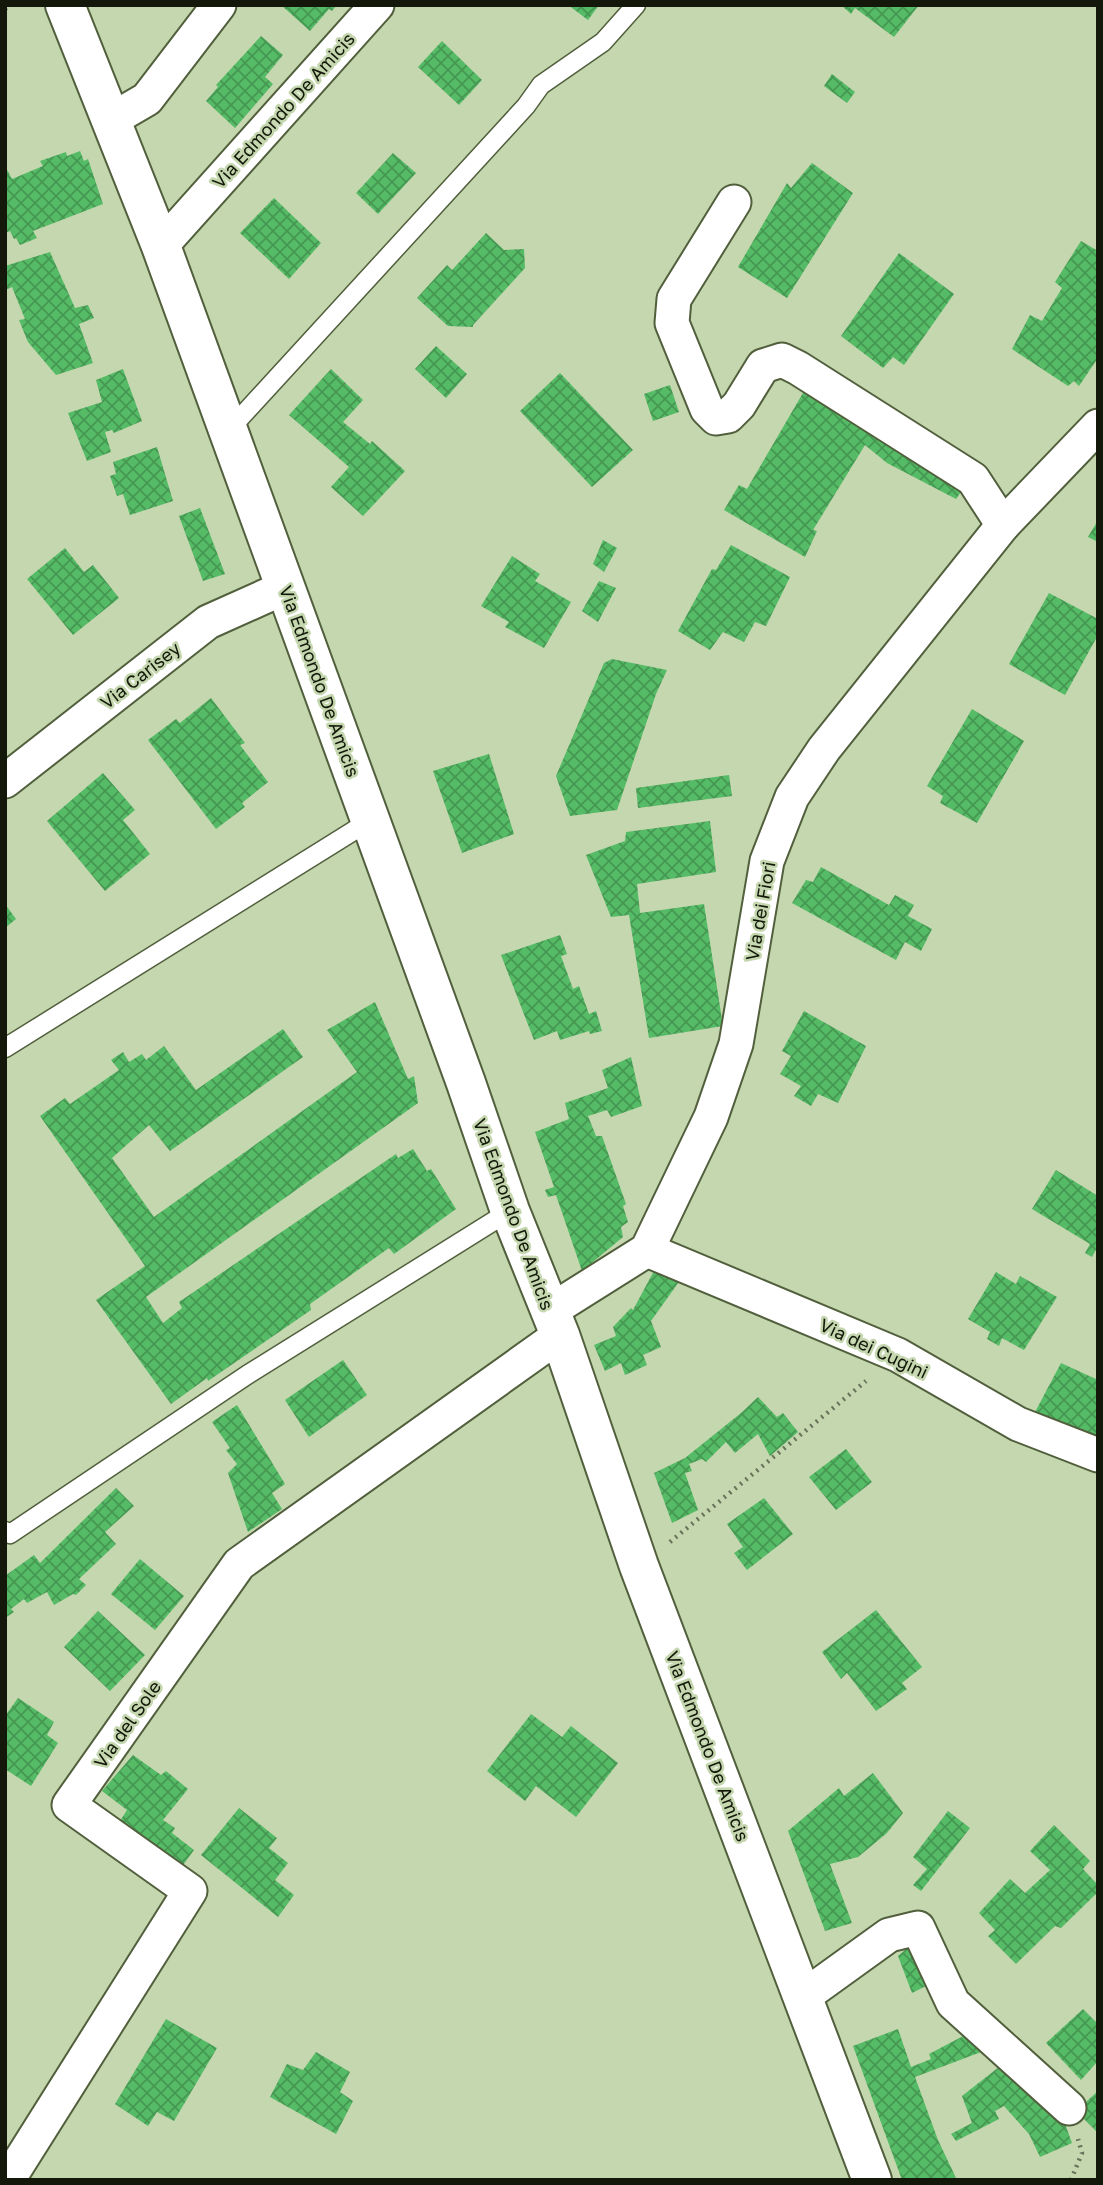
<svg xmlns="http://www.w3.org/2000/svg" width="1103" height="2185" font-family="'Golos Text',sans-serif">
  <defs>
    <pattern id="building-cross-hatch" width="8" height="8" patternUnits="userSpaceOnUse" patternTransform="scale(1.75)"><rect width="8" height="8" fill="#5b6"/><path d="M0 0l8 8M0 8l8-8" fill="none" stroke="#459752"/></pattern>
  </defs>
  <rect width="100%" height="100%" fill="#c5d7af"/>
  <g fill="url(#building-cross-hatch)">
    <polygon points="281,5 337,5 332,11 329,9 310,31"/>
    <polygon points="568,5 599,5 588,20"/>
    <polygon points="841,5 919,5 894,37 855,8 851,14"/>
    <polygon points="261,36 283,55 265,77 273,84 235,128 206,101 218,87 216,85"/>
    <polygon points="442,41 482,80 459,105 418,67"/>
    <polygon points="832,74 855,92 847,103 824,86"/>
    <polygon points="80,151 84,161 88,159 103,204 33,231 37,238 20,245 16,238 14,239 10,231 5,233 5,166 12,179 43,166 40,161 66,152 67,156"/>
    <polygon points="393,153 416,173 378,214 356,193"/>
    <polygon points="812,163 853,193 787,298 738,267 787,183 791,188"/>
    <polygon points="274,198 321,243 289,279 240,233"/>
    <polygon points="486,233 504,250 524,249 525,268 473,325 473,327 448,326 417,298 447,265 452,270"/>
    <polygon points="1081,241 1098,251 1098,358 1079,386 1074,381 1068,386 1012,349 1030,315 1042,321 1062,288 1055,282"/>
    <polygon points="50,252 75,308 88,305 94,318 79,324 93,363 56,375 28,342 19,320 25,319 12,287 5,290 5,266"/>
    <polygon points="899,253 954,294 904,365 893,357 883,368 841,336"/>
    <polygon points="436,346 467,374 446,398 415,369"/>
    <polygon points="123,369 142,421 114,433 112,430 105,432 111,452 87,461 68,413 102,402 96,380"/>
    <polygon points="331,369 363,400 343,422 370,444 372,441 405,471 363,516 331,487 349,467 289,415"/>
    <polygon points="560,373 633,450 592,487 520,411"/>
    <polygon points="670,385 679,412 653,421 644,394"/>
    <polygon points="807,386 968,482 956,499 887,463 865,445 813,530 817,531 805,557 724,510 739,485 747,489"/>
    <polygon points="157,447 173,501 130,515 123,494 117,496 110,476 116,474 113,462"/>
    <polygon points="200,508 225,574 203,581 179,516"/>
    <polygon points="1098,520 1098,542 1088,537"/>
    <polygon points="603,540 617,548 604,572 593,564"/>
    <polygon points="731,545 790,577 766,626 755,622 744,642 723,632 710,650 678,631 712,569 716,570"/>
    <polygon points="65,548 84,572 93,565 119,598 73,635 27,579"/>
    <polygon points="512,556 540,574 535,581 571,602 544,648 505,627 509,622 481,606"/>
    <polygon points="599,581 616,588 598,622 582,611"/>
    <polygon points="1049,593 1098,619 1098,635 1065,695 1009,664"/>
    <polygon points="612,659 667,670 656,694 617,810 570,816 556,776 604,663"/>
    <polygon points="211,698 245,743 240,745 268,782 242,803 245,807 216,829 148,740 176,719 180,723"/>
    <polygon points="972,709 1024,741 977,823 940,803 943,796 927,786"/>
    <polygon points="489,754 514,834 462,853 433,771"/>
    <polygon points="103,773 135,810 123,820 150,854 105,891 47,821"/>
    <polygon points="729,775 732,796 638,808 636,788"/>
    <polygon points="710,821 716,872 637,884 640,913 704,904 723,1026 649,1038 629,915 611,917 586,855 625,841 626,832"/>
    <polygon points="821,867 889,905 895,895 914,905 908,916 932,929 921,951 905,942 896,960 792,903 806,880 813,882"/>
    <polygon points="5,904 16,919 5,928"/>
    <polygon points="560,935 567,954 561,956 573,989 579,986 589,1014 596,1011 602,1031 590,1034 589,1031 560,1040 557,1031 534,1040 501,955"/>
    <polygon points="375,1002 408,1079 414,1076 418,1103 146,1297 163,1323 182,1308 179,1302 396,1154 398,1158 413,1149 427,1171 431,1169 456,1209 394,1254 389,1248 310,1304 311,1310 208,1381 207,1378 171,1404 96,1300 145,1266 40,1116 65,1098 70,1104 119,1070 111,1060 123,1052 129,1062 142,1054 146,1060 164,1046 196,1090 283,1029 303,1057 170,1151 149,1125 112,1158 154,1217 357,1072 327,1030"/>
    <polygon points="804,1011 866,1046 838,1103 818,1094 811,1106 794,1096 801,1086 780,1074 791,1056 782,1051"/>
    <polygon points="631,1057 642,1106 611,1117 607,1110 588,1116 596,1136 602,1136 626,1204 623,1206 628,1222 621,1227 623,1237 582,1271 556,1195 548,1197 545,1190 554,1187 535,1132 569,1119 565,1103 608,1088 602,1070"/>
    <polygon points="1056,1170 1098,1196 1098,1246 1092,1257 1085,1253 1090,1244 1032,1209"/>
    <polygon points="655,1269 681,1279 651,1321 661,1347 643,1355 647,1365 625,1375 621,1363 605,1371 594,1345 616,1336 613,1327 631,1308 633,1310"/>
    <polygon points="996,1272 1016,1284 1020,1276 1057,1297 1024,1350 1002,1338 999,1346 987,1339 990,1332 968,1319"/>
    <polygon points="343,1360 367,1395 309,1437 285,1400"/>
    <polygon points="1061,1363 1098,1380 1098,1440 1034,1414"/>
    <polygon points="758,1397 777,1417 783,1413 798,1432 770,1456 758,1434 735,1453 726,1442 706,1462 702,1459 689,1464 692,1471 685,1473 698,1510 672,1523 654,1473 685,1458 741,1413"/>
    <polygon points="237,1405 285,1484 272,1493 282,1509 248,1532 228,1473 237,1464 226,1450 230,1448 212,1422"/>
    <polygon points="846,1449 872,1482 836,1510 809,1477"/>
    <polygon points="116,1488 134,1506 105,1532 116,1544 79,1579 86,1585 76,1595 73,1594 54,1605 47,1592 27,1603 24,1599 11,1609 14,1612 5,1618 5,1576 34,1555 40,1563"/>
    <polygon points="764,1498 793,1534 747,1570 734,1553 743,1547 727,1524"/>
    <polygon points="140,1559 184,1596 155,1630 111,1594"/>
    <polygon points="876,1610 922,1667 902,1683 907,1689 876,1711 847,1673 841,1679 822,1652"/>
    <polygon points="98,1611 145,1655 110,1691 64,1647"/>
    <polygon points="18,1698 54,1722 47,1735 58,1743 31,1786 5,1769 5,1716"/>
    <polygon points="531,1714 562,1737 571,1726 618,1763 576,1817 536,1786 525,1801 487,1771"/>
    <polygon points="133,1755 161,1775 166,1771 188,1789 163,1820 175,1828 172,1833 194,1850 181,1868 120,1821 127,1810 102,1791"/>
    <polygon points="873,1773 903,1813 887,1833 858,1857 830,1864 852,1923 825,1931 788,1831 839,1788 844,1796"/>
    <polygon points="239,1808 277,1838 269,1848 288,1863 275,1880 294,1895 278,1917 201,1855"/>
    <polygon points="948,1811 970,1828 921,1891 913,1885 927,1869 913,1857"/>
    <polygon points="1054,1825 1090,1861 1083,1869 1098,1885 1098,1892 1061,1928 1055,1926 1016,1964 988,1936 995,1930 979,1913 1010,1879 1025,1893 1050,1870 1030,1851"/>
    <polygon points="912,1944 926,1986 912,1993 898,1956"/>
    <polygon points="1083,2009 1098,2024 1098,2061 1081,2080 1046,2043"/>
    <polygon points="166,2019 217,2048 174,2121 157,2112 148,2126 115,2104"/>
    <polygon points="898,2029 911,2067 931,2059 929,2054 969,2033 989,2049 915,2077 938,2140 957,2180 902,2180 853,2046"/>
    <polygon points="316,2052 350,2072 340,2092 353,2101 336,2134 270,2097 287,2064 303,2070"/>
    <polygon points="1004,2063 1065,2124 1072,2143 1040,2157 1029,2134 1004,2106 995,2111 999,2119 956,2141 951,2134 972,2123 962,2096"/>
    <polygon points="1098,2091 1098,2133 1076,2111"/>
  </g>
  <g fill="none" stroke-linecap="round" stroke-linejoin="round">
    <defs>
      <g id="lane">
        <polyline points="229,430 526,106 541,85 603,42 636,5"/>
        <polyline points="5,1048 371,820"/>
        <polyline points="5,1531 10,1534 247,1375 510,1211"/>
      </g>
      <g id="street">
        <polyline points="111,120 147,99 219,5"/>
        <polyline points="734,202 674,299 672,323 707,409 716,418 728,416 739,405 763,366 782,360 798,368 973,479 1003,525"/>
        <polyline points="161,246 377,5"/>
        <polyline points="5,781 208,622 286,587"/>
        <polyline points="647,1250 898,1355 1018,1424 1098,1455"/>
        <polyline points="550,1311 647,1250 711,1117 736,1044 767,861 792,797 824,749 1003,525 1098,426"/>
        <polyline points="803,1997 889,1935 918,1928 953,2003 1069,2108"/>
        <polyline points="8,2180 190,1891 69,1805 239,1564 560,1335"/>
      </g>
      <polyline id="secondary" points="65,5 161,246 466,1083 510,1211 560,1335 639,1566 872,2180"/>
    </defs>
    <use href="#lane" stroke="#515f3c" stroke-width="21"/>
    <use href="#street" stroke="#515f3c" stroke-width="37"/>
    <use href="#secondary" stroke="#515f3c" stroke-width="42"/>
    <g stroke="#687359" stroke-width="4.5" stroke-dasharray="2 5" stroke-linecap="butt">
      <polyline points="5,9 10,5"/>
      <polyline points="670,1542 866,1381"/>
      <polyline points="1071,2180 1082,2153 1078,2139"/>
    </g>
    <use href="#lane" stroke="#fff" stroke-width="18"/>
    <use href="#street" stroke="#fff" stroke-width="33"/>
    <use href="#secondary" stroke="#fff" stroke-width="38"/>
  </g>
  <g text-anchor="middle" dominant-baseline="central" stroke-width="5" stroke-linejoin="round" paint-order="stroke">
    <g font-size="18" fill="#13180a" stroke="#c5d7af">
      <text transform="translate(283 110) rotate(-48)">Via Edmondo De Amicis</text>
      <text transform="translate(140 675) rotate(-38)">Via Carisey</text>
      <text transform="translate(320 681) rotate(70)">Via Edmondo De Amicis</text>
      <text transform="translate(760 911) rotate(-80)">Via dei Fiori</text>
      <text transform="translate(514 1214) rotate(70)">Via Edmondo De Amicis</text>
      <text transform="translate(874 1348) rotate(25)">Via dei Cugini</text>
      <text transform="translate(127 1724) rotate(-55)">Via del Sole</text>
      <text transform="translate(708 1746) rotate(69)">Via Edmondo De Amicis</text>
    </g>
  </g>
  <rect width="1103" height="2185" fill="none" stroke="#13180a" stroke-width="14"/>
</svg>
